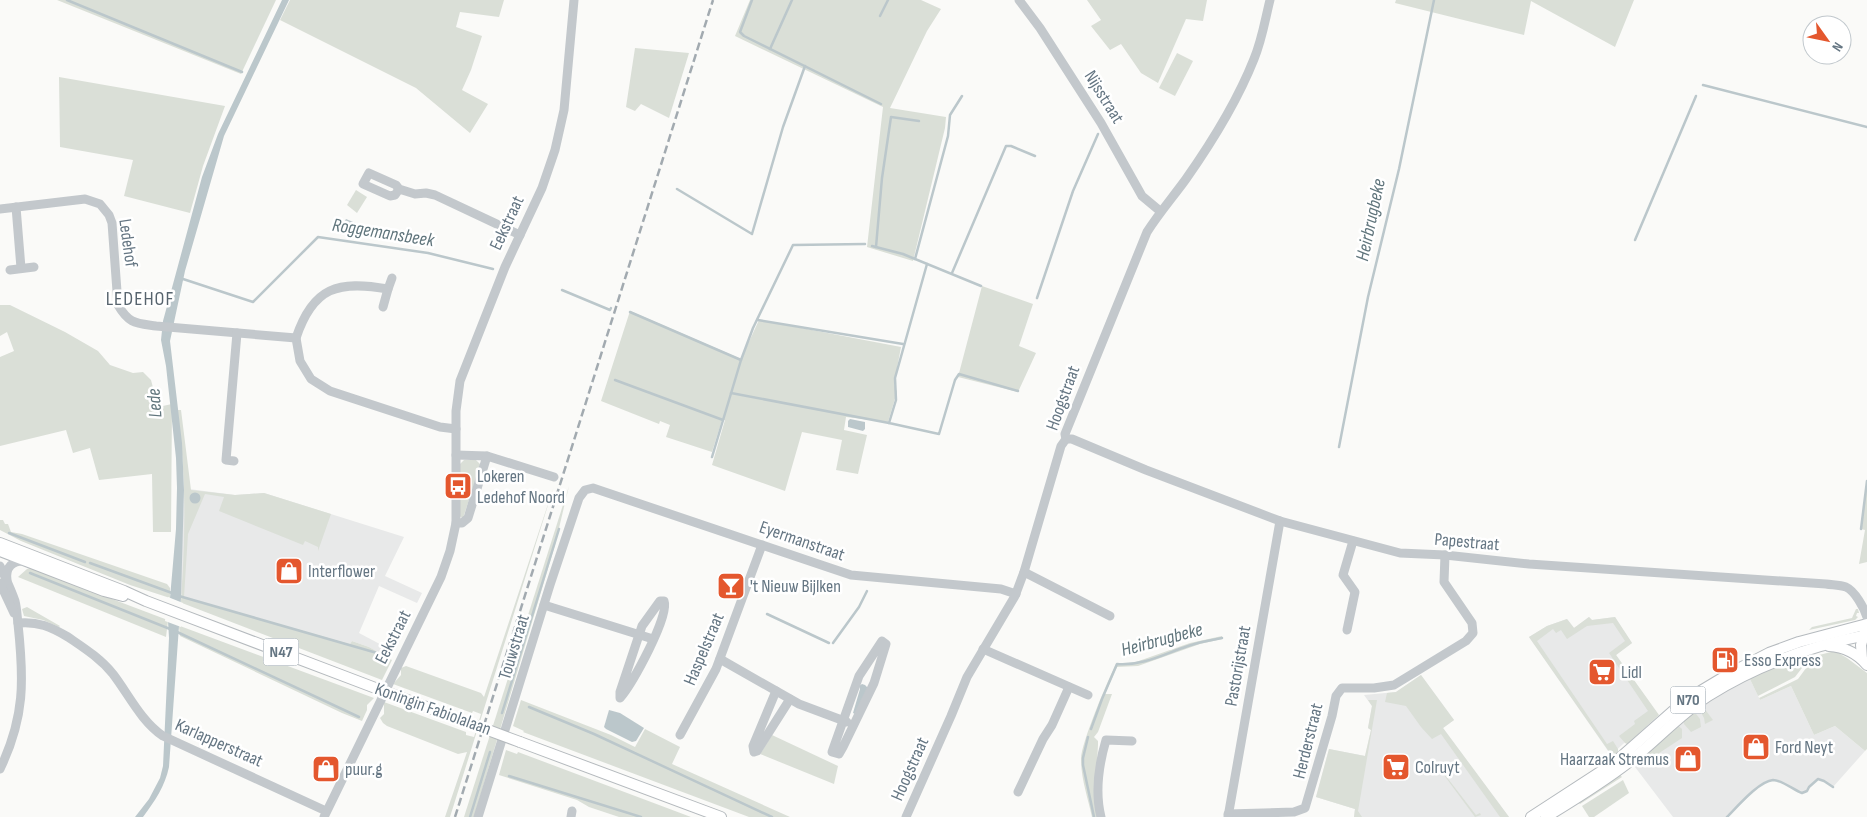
<svg xmlns="http://www.w3.org/2000/svg" width="1867" height="817" font-family="'Sofia Sans Condensed',sans-serif">
  <rect width="100%" height="100%" fill="#fafaf8"/>
  <g fill="#e8e9e9">
    <polygon points="189,489 235,495 264,493 404,537 385,576 422,593 417,603 379,586 359,633 393,651 388,658 369,647 352,641 350,644 184,597 180,592 184,490"/>
    <polygon points="1589,617 1592,620 1615,617 1632,643 1616,655 1657,713 1611,755 1529,637 1547,626 1567,619 1574,628"/>
    <polygon points="1421,675 1454,720 1443,728 1509,817 1354,817 1355,809 1316,797 1329,749 1365,756 1371,730 1368,728 1372,706 1364,695 1396,692"/>
    <polygon points="1748,675 1760,700 1791,686 1814,735 1835,726 1865,751 1833,787 1824,781 1818,779 1809,787 1807,791 1802,793 1779,781 1772,780 1759,787 1727,817 1673,817 1632,763 1683,718"/>
  </g>
  <g fill="#dadfd7">
    <polygon points="57,0 276,0 241,74"/>
    <polygon points="290,0 504,0 499,17 460,12 456,27 482,36 471,70 462,90 488,104 470,133 416,88 280,20"/>
    <polygon points="750,0 921,0 941,9 927,31 890,108 946,117 945,128 913,261 867,247 883,107 735,36"/>
    <polygon points="1087,0 1207,0 1203,21 1186,19 1158,83 1141,73 1121,44 1110,50 1091,26 1101,20"/>
    <polygon points="1396,0 1634,0 1615,47 1531,1 1524,35 1395,3"/>
    <polygon points="635,48 689,53 669,118 641,104 635,111 626,107"/>
    <polygon points="1177,53 1193,61 1175,96 1159,88"/>
    <polygon points="59,77 225,106 203,166 190,213 124,196 133,160 60,147"/>
    <polygon points="356,190 367,197 357,213 347,205"/>
    <polygon points="982,286 1033,304 1019,346 1036,353 1018,392 958,377"/>
    <polygon points="0,305 10,305 65,332 98,351 110,365 133,373 143,372 151,380 158,407 172,404 171,532 153,532 152,474 99,480 90,448 73,453 66,430 0,446 0,357 14,351 7,332 0,336"/>
    <polygon points="630,311 741,359 759,320 901,347 894,384 897,392 888,422 846,417 844,430 867,435 858,474 836,470 842,440 802,432 785,491 712,465 725,420 722,420 712,452 666,437 670,425 660,421 659,424 601,401"/>
    <path d="M177 410H181L191 490 235 495 264 493 331 514 318 551V547L305 541 303 545 219 511 224 497 205 494 188 534 184 597 350 644 352 641 369 647 392 660 382 680 182 603 180 626 374 698 367 705V710L362 721 342 713 180 636 179 627C185 555 188 482 177 410Z"/>
    <polygon points="464,460 476,460 480,464 480,467 463,518 459,516 460,464"/>
    <polygon points="1867,481 1867,562 1859,564 1865,530 1861,529"/>
    <polygon points="554,486 450,817 445,817 467,752 458,754 387,726 383,723 380,718 384,714 384,702 466,732 466,735 474,737 481,714 473,711 472,713 393,684 401,675 401,668 406,666 481,693 484,697"/>
    <polygon points="569,486 555,545 474,817 464,817"/>
    <polygon points="0,520 3,520 5,524 8,524 11,532 22,534 167,584 170,588 170,598 130,585 21,541 0,530"/>
    <polygon points="30,568 165,619 168,621 166,637 18,577 27,569"/>
    <polygon points="27,607 60,626 59,627 43,620 24,616 22,609"/>
    <polygon points="1856,609 1858,609 1859,613 1857,613 1856,616 1858,617 1855,620 1809,630 1812,627 1852,618"/>
    <polygon points="1589,617 1592,620 1615,617 1632,643 1616,655 1659,715 1627,744 1625,743 1619,736 1635,724 1634,721 1648,711 1609,653 1625,641 1613,623 1587,626 1567,639 1561,630 1556,633 1553,629 1537,641 1607,744 1613,741 1618,749 1618,752 1612,756 1529,637 1547,626 1567,619 1574,628"/>
    <path d="M1222 636V639L1200 644 1138 666 1117 667 1105 694H1112L1098 732 1094 737 1098 741V745L1095 800 1097 817H1092C1088 798 1081 779 1081 759 1081 743 1108 680 1116 664L1133 663 1190 643Z"/>
    <polygon points="1835,651 1847,658 1867,673 1867,749 1865,751 1835,726 1814,735 1791,686 1760,700 1759,698 1798,679 1815,656"/>
    <polygon points="1812,655 1795,677 1758,696 1748,675"/>
    <polygon points="1421,675 1454,720 1443,728 1509,817 1500,817 1441,734 1432,739 1421,727 1406,706 1385,702 1387,693 1396,692"/>
    <polygon points="521,700 611,735 635,747 645,729 680,747 672,764 790,817 749,817 523,732 524,731 513,726"/>
    <polygon points="1368,700 1377,700 1358,811 1362,817 1354,817 1355,809 1316,797 1329,749 1365,756 1371,730 1368,728 1372,706"/>
    <polygon points="1701,704 1713,720 1705,724 1704,718 1698,707"/>
    <polygon points="1693,710 1700,719 1701,727 1691,732 1684,724 1683,718"/>
    <polygon points="1676,724 1682,729 1682,738 1644,763 1641,757"/>
    <polygon points="772,735 838,766 834,784 760,754"/>
    <polygon points="506,750 517,754 518,752 691,817 619,817 589,807 577,800 499,775"/>
    <polygon points="1440,764 1445,766 1442,771 1476,815 1480,813 1481,815 1475,817 1438,767 1434,769"/>
    <polygon points="1620,775 1622,777 1580,804 1578,802"/>
    <polygon points="1623,780 1629,793 1594,817 1589,817 1582,806"/>
  </g>
  <g fill="#bbc7cb">
    <path d="M282 0H289L224 136 185 271 170 341 182 443 184 490 181 598 169 767C165 786 155 801 143 817H135L149 799 160 778 163 766 169 638 168 621 176 529 177 488 176 458 166 366 161 340 163 321 202 177 218 134Z"/>
    <polygon points="346,219 370,229 372,231 373,235 365,237 342,233 339,230"/>
    <polygon points="850,419 865,422 865,429 863,431 848,427 848,421"/>
    <circle cx="195" cy="498" r="5.5"/>
    <polygon points="862,684 865,685 868,688 855,714 853,713 860,689 859,686"/>
    <polygon points="609,710 620,713 644,728 636,741 632,742 606,729 604,727"/>
  </g>
  <polygon fill="#fafaf8" points="168,597 183,603 181,627 165,621"/>
  <g fill="none" stroke-linecap="round" stroke-linejoin="round">
    <g stroke="#bbc7cb" stroke-width="2.5">
      <polyline points="67,0 242,72"/>
      <polyline points="752,0 740,32 744,36 881,104"/>
      <polyline points="880,16 888,0"/>
      <polyline points="770,49 792,0"/>
      <polyline points="1703,85 1867,127"/>
      <polyline points="677,189 752,234 783,127 805,66"/>
      <polyline points="1635,240 1696,96"/>
      <polyline points="872,246 903,254 981,286"/>
      <polyline points="876,247 882,178 891,117 919,121"/>
      <polyline points="915,259 948,136 950,115 962,96"/>
      <polyline points="927,264 895,378 896,400 889,423 939,434 955,380 959,374 1018,391"/>
      <polyline points="952,273 1006,146 1011,146 1035,156"/>
      <polyline points="180,278 253,302 318,237 428,253 493,269"/>
      <polyline points="562,290 610,310 611,308"/>
      <polyline points="1037,298 1073,191 1098,134"/>
      <polyline points="630,312 741,360"/>
      <polyline points="758,320 903,344"/>
      <polyline points="615,380 723,420"/>
      <polyline points="731,393 889,423"/>
      <polyline points="1339,447 1368,297 1399,169 1434,0"/>
      <polyline points="712,457 741,360 753,328 793,245 865,244"/>
      <polyline points="1861,529 1867,481"/>
      <polyline points="9,533 85,562"/>
      <polyline points="90,563 172,593"/>
      <polyline points="30,573 170,629"/>
      <polyline points="179,596 377,653"/>
      <polyline points="767,614 829,643"/>
      <polyline points="175,631 359,717"/>
      <polyline points="833,643 859,607 867,591"/>
      <polyline points="529,707 594,734 772,817"/>
      <polyline points="502,713 559,529"/>
      <path d="M1091 729 1102 699 1117 664C1143 666 1164 654 1188 646 1199 642 1211 640 1222 638"/>
      <polyline points="1088,737 1083,758 1083,765 1094,817"/>
      <polyline points="509,776 641,817"/>
      <polyline points="470,817 490,752"/>
      <path d="M1727 817C1737 807 1759 781 1773 780 1782 780 1794 790 1802 793L1807 791 1809 787 1818 779 1824 781 1833 787"/>
    </g>
    <defs>
      <g id="major">
        <polyline points="0,543 124,591 146,601 378,689"/>
        <polyline points="0,551 104,591 123,596"/>
        <path d="M1829 646C1844 647 1857 653 1867 665"/>
        <polyline points="1862,659 1861,645 1865,631"/>
        <polyline points="389,693 469,723"/>
        <polyline points="520,742 721,817"/>
        <polyline points="1531,817 1614,763 1673,711 1694,695 1734,671 1769,653 1799,642 1867,624"/>
        <path d="M1546 817C1574 800 1603 782 1629 762 1656 741 1679 715 1708 696 1757 665 1810 646 1867 635"/>
      </g>
    </defs>
    <use href="#major" stroke="#b5babe" stroke-width="12"/>
    <g stroke="#c3c8cc" stroke-width="9">
      <polyline points="1019,0 1040,28 1101,123 1142,196 1160,211"/>
      <polyline points="399,189 395,195 390,196 363,184 369,173 396,185 399,189 415,194 426,193 435,195 520,235"/>
      <polyline points="16,207 21,268"/>
      <path d="M0 209 85 199 100 204 109 215 112 223 118 305C129 324 136 323 156 326L296 338 300 361 311 379 330 391 440 427 456 429"/>
      <polyline points="10,270 34,267"/>
      <polyline points="383,307 388,289"/>
      <path d="M296 338C313 287 338 280 388 289L392 278"/>
      <path d="M1066 439H1072L1146 470 1280 521 1400 553 1445 555 1529 564 1826 584C1832 585 1840 585 1846 587 1855 591 1864 608 1867 617"/>
      <polyline points="456,455 487,456 554,477"/>
      <polyline points="234,461 226,460 237,333"/>
      <polyline points="456,523 462,523 468,518 487,456"/>
      <path d="M0 566C5 577 11 589 15 601 17 609 17 616 18 624 24 680 25 717 0 769"/>
      <polyline points="1024,572 1110,616"/>
      <path d="M7 580C5 567 13 560 25 561"/>
      <polyline points="0,583 14,613"/>
      <path d="M660 601H664C670 616 632 684 620 698V692L642 626Z"/>
      <polyline points="544,605 653,639"/>
      <path d="M18 623C38 621 51 627 68 637 84 648 100 658 113 674 129 695 141 721 163 736L326 811"/>
      <polyline points="1347,630 1355,592 1343,575 1353,541"/>
      <polygon points="882,641 886,644 874,683 843,747 839,754 832,752 859,676"/>
      <polyline points="983,649 1088,695"/>
      <polyline points="720,659 799,704 847,722"/>
      <polyline points="776,691 753,746 754,752 757,751 790,699"/>
      <polyline points="680,735 716,669 762,545"/>
      <polyline points="1018,792 1043,739 1052,725 1069,687"/>
      <polyline points="1228,814 1294,812 1305,808 1332,716 1336,696 1342,688 1374,688 1394,685 1466,641 1473,633 1472,623 1444,582 1445,555"/>
      <polyline points="324,817 441,577 450,551 456,523 456,411 460,381 505,267 542,188 555,150 564,110 574,0"/>
      <polyline points="478,817 550,585 579,498 585,490 593,488 851,575 1001,589 1016,594"/>
      <polyline points="571,817 572,811"/>
      <path d="M906 817 951 716 967 677 1015 596 1024 572 1061 446 1066 439 1065 434 1147 232C1159 213 1173 197 1186 179 1212 142 1237 102 1254 59 1262 40 1265 20 1270 0"/>
      <path d="M1101 817C1095 793 1099 764 1106 740L1132 741"/>
      <polyline points="1228,817 1280,521"/>
    </g>
    <use href="#major" stroke="#fff" stroke-width="10"/>
    <polyline stroke="#a2aab0" stroke-width="2.5" stroke-dasharray="8 4" stroke-linecap="butt" points="455,817 713,0"/>
    <defs>
      <g id="major-bridge">
        <polyline points="378,689 389,693"/>
        <polyline points="469,723 520,742"/>
      </g>
    </defs>
    <use href="#major-bridge" stroke="#b5babe" stroke-width="12" stroke-linecap="butt"/>
    <use href="#major-bridge" stroke="#fff" stroke-width="10"/>
  </g>
  <defs>
    <symbol id="bus-square" viewBox="-11 -11 22 22"><rect x="-9" y="-9" width="18" height="18" rx="4" fill="#e4572e" stroke="#fff"/><path d="M-5-6H5V4H4V6H2V4H-2V6H-4V4H-5ZM-3.5-4V0h7V-4ZM-3.5 1.2v1.5H-2V1.2ZM2 1.2v1.5H3.5V1.2Z" fill="#fff"/></symbol>
    <symbol id="shop-square" viewBox="-11 -11 22 22"><rect x="-9" y="-9" width="18" height="18" rx="4" fill="#e4572e" stroke="#fff"/><path d="M-5-2.5h2.3a2.7 3.5 0 0 1 5.4 0H5L5.5 6h-11ZM-1.5-2.5h3a1.5 2.3 0 0 0-3 0Z" fill="#fff"/></symbol>
    <symbol id="bar-square" viewBox="-11 -11 22 22"><rect x="-9" y="-9" width="18" height="18" rx="4" fill="#e4572e" stroke="#fff"/><path d="M-6-5H6L.8 .8V4.5H3.5V6h-7V4.5H-.8V.8Z" fill="#fff"/></symbol>
    <symbol id="fuel-square" viewBox="-11 -11 22 22"><rect x="-9" y="-9" width="18" height="18" rx="4" fill="#e4572e" stroke="#fff"/><path d="M-5.5-6h7V0h2V4h1.3V-2.5L3-4.5l.8-.8L6-3V5H2.5V1h-1V6h-7ZM-4.2-4.7v3.2H.2V-4.7Z" fill="#fff"/></symbol>
    <symbol id="supermarket-square" viewBox="-11 -11 22 22"><rect x="-9" y="-9" width="18" height="18" rx="4" fill="#e4572e" stroke="#fff"/><path d="M-6-5.5h2.5l.6 2H6L4.5 2H-2.5L-4.4-4H-6ZM-1.5 3.2a1.3 1.3 0 1 0 .1 0ZM3 3.2a1.3 1.3 0 1 0 .1 0Z" fill="#fff"/></symbol>
  </defs>
  <g fill-rule="evenodd">
    <use href="#bus-square" x="442" y="470" width="32" height="32"/>
    <use href="#shop-square" x="273" y="555" width="32" height="32"/>
    <use href="#bar-square" x="715" y="570" width="32" height="32"/>
    <use href="#fuel-square" x="1709" y="644" width="32" height="32"/>
    <use href="#supermarket-square" x="1586" y="656" width="32" height="32"/>
    <use href="#shop-square" x="1740" y="731" width="32" height="32"/>
    <use href="#shop-square" x="1672" y="743" width="32" height="32"/>
    <use href="#supermarket-square" x="1380" y="751" width="32" height="32"/>
    <use href="#shop-square" x="310" y="753" width="32" height="32"/>
  </g>
  <g text-anchor="middle" dominant-baseline="central" stroke-width="5" stroke-linejoin="round" paint-order="stroke">
    <g fill="#fff" stroke="#939fa8" stroke-width="1">
      <rect x="263.5" y="638.5" width="35" height="27" rx="4"/>
      <rect x="1670.5" y="686.5" width="35" height="27" rx="4"/>
    </g>
    <g font-size="16" font-weight="bold" fill="#657683">
      <text x="281" y="652">N47</text>
      <text x="1688" y="700">N70</text>
    </g>
    <g font-size="18" fill="#657683" stroke="#fff">
      <text transform="translate(1104 97) rotate(58)">Nijsstraat</text>
      <text transform="translate(507 223) rotate(-65)">Eekstraat</text>
      <text transform="translate(128 243) rotate(82)">Ledehof</text>
      <text transform="translate(1063 398) rotate(-70)">Hoogstraat</text>
      <text transform="translate(802 541) rotate(19)">Eyermanstraat</text>
      <text transform="translate(1467 542) rotate(5)">Papestraat</text>
      <text transform="translate(393 637) rotate(-63)">Eekstraat</text>
      <text transform="translate(514 647) rotate(-73)">Touwstraat</text>
      <text transform="translate(704 649) rotate(-67)">Haspelstraat</text>
      <text transform="translate(1238 666) rotate(-80)">Pastorijstraat</text>
      <text transform="translate(433 709) rotate(20)">Koningin Fabiolalaan</text>
      <text transform="translate(1308 741) rotate(-76)">Herderstraat</text>
      <text transform="translate(219 743) rotate(24)">Karlapperstraat</text>
      <text transform="translate(910 769) rotate(-66)">Hoogstraat</text>
    </g>
    <g font-size="18" fill="#657683" stroke="#fff" text-anchor="start">
      <text x="477" y="476">Lokeren<tspan x="477" dy="21">Ledehof Noord</tspan></text>
      <text x="308" y="571">Interflower</text>
      <text x="750" y="586">'t Nieuw Bijlken</text>
      <text x="1744" y="660">Esso Express</text>
      <text x="1621" y="672">Lidl</text>
      <text x="1775" y="747">Ford Neyt</text>
      <text x="1669" y="759" text-anchor="end">Haarzaak Stremus</text>
      <text x="1415" y="767">Colruyt</text>
      <text x="345" y="769">puur.g</text>
    </g>
    <g font-size="19" font-style="italic" fill="#60757c" stroke="#fff">
      <text transform="translate(1371 220) rotate(-78)">Heirbrugbeke</text>
      <text transform="translate(383 233) rotate(9)">Roggemansbeek</text>
      <text transform="translate(155 403) rotate(-94)">Lede</text>
      <text transform="translate(1162 640) rotate(-15)">Heirbrugbeke</text>
    </g>
    <g font-size="20" letter-spacing="1" fill="#57646e" stroke="#fff">
      <text x="140" y="299">LEDEHOF</text>
    </g>
  </g>
  <g transform="translate(1827 40) rotate(123)"><circle r="24" fill="#ffffff" stroke="#c1c8cd"/>
  <path d="M0-4L9 19L0 12L-9 19Z" fill="#e4572e"/>
  <text y="-8" font-size="14" font-weight="bold" text-anchor="middle" fill="#657683">N</text>
  </g>
</svg>
